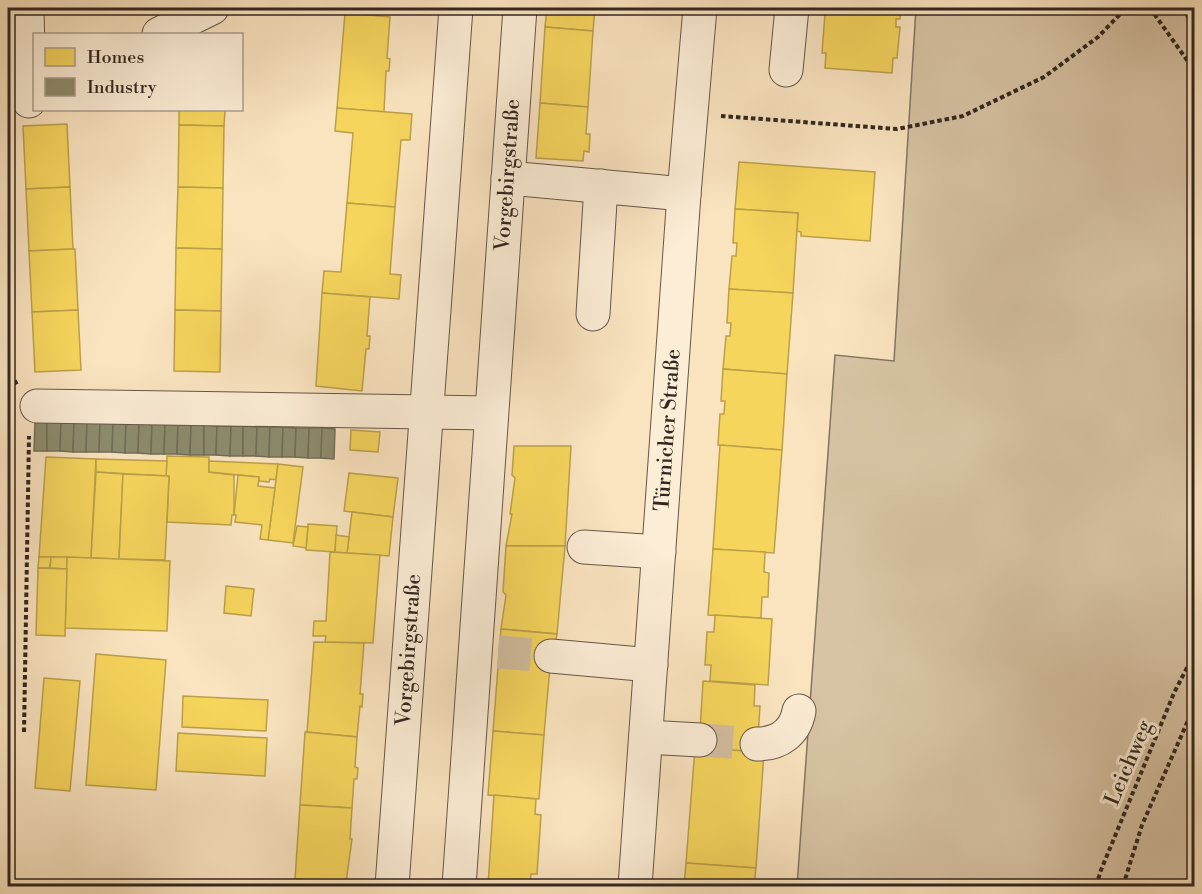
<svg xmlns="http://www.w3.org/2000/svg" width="1202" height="894" font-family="'Libre Bodoni',serif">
  <rect width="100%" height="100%" fill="#fae4c0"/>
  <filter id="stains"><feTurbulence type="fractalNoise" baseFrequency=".00333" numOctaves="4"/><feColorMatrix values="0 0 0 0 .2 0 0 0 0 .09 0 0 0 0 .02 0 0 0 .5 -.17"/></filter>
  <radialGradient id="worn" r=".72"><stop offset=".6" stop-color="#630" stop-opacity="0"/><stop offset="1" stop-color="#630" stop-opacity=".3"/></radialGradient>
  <polygon fill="#d8c4a5" stroke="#857562" stroke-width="1.5" points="916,8 1194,8 1194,886 797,886 835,355 894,361"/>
  <g fill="#f6d55c" stroke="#bba04a" stroke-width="1.5">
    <polygon points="76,8 122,8 122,10 76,11"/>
    <polygon points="547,8 595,8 593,31 545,27"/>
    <polygon points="815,8 901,8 900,19 896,19 896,27 900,27 897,58 893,58 892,73 825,68 826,53 822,53 825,13 814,13"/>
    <polygon points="345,13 390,17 387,58 390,59 389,71 386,71 384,112 337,108"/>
    <polygon points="545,27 593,31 588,107 540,103"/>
    <polygon points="540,103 588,107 586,134 590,134 589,152 584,151 583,161 536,158"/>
    <polygon points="337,108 412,114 410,140 401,140 395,207 347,203 353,133 335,131"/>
    <polygon points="179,110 225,110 224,126 179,125"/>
    <polygon points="67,124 70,187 26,189 23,126"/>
    <polygon points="179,125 224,126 223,188 178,187"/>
    <polygon points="739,162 875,172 870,241 801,236 801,232 797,231 798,213 735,209"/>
    <polygon points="70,187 73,249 29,251 26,189"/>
    <polygon points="178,187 223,188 222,249 176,248"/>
    <polygon points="347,203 395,207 390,274 401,275 399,299 322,293 324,271 341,272"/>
    <polygon points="735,209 798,213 793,293 729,289 732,256 736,256 737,243 733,243"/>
    <polygon points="176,248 222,249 221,311 175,310"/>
    <polygon points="73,249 75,249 78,310 32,312 29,251"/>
    <polygon points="729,289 793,293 787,374 723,369 726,336 730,336 731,323 727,323"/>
    <polygon points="322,293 370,297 367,336 370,336 369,349 366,349 362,391 316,386"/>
    <polygon points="78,310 81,370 35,372 32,312"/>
    <polygon points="175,310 221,311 220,372 174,371"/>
    <polygon points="723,369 787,374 782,450 718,445 720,414 724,414 725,401 721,401"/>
    <polygon points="351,430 380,432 378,452 350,450"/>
    <polygon points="720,445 782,450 774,553 713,549"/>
    <polygon points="514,446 571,446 565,546 506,546 512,514 510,514 515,478 512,475"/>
    <polygon points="167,456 209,457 209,472 234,475 234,515 232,515 231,525 167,522 169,476 166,476"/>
    <polygon points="46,457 96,459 91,558 39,557"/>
    <polygon points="96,459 167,461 166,476 96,472"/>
    <polygon points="209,461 278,464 276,480 270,479 269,482 259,481 259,477 209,472"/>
    <polygon points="278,464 303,467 293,543 268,540"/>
    <polygon points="96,472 123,474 119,559 91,558"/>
    <polygon points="349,473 398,478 393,517 344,511"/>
    <polygon points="123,474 169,476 165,560 119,559"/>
    <polygon points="238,475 259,477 258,486 275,488 268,540 260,539 262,525 235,522 236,515 234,515"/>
    <polygon points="352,512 393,517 389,556 347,553"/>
    <polygon points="308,524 337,526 335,552 306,550"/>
    <polygon points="297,526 308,527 306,548 293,546"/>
    <polygon points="336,535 349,537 347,553 335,552"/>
    <polygon points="506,546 565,546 557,634 501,629 506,595 503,592"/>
    <polygon points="713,549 765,552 764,572 769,573 768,597 762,597 761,618 708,615"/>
    <polygon points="330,552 380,555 373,643 325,642 326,636 313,636 314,621 326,621"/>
    <polygon points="39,557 51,557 50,568 38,568"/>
    <polygon points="51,557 67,557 67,569 50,568"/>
    <polygon points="67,557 170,561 167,631 65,628"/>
    <polygon points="38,568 67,569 65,636 36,635"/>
    <polygon points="226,586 254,589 251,616 224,613"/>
    <polygon points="715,615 772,619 768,685 710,681 711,665 705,665 707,632 714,632"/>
    <polygon points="501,629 557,634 555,644 552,644 544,735 493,731"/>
    <polygon points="314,642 364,643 360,694 363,694 362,707 360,706 357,737 307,732"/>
    <polygon points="96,654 166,660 156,790 86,785"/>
    <polygon points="44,678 80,681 70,791 35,788"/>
    <polygon points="703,681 755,685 754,706 760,706 757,752 699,748"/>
    <polygon points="183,696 268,700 266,731 182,727"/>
    <polygon points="493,731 544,735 539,799 488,795"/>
    <polygon points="305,732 357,737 355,767 358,768 357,779 354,779 352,808 300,805"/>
    <polygon points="178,733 267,738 265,776 176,771"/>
    <polygon points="695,748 764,752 756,868 686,863"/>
    <polygon points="494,795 536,799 535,814 541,815 537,874 531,874 530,886 488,886"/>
    <polygon points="300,805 352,808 350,839 352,839 346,883 295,879"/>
    <polygon points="686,863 756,868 754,886 684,886"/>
    <polygon points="295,879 346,883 346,886 294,886"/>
  </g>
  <g fill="#8c8c6e" stroke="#716d56" stroke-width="1.5">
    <polygon points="35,421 47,421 47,451 34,451"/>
    <polygon points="47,421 61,421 60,451 47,451"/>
    <polygon points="61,421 74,422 73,452 60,451"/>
    <polygon points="74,422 87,422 86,452 73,452"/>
    <polygon points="87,422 100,423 99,452 86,452"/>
    <polygon points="100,423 113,423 112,452 99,452"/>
    <polygon points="113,423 126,423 125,453 112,452"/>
    <polygon points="126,423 139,424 138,453 125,453"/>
    <polygon points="139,424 152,424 151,454 138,453"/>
    <polygon points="152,424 165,424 164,454 151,454"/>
    <polygon points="165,424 178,424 177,454 164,454"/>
    <polygon points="178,424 191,425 190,455 177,454"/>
    <polygon points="191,425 204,425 204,455 190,455"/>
    <polygon points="204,425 217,426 216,455 204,455"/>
    <polygon points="217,426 231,426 230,456 216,455"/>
    <polygon points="231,426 243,426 243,456 230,456"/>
    <polygon points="243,426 257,427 256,456 243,456"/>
    <polygon points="257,427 270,427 269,457 256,456"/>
    <polygon points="270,427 283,427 282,457 269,457"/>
    <polygon points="283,427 296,428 295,457 282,457"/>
    <polygon points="296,428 309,428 308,458 295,457"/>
    <polygon points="309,428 322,428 321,458 308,458"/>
    <polygon points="322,428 335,429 334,459 321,458"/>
  </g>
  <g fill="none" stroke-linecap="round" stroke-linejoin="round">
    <g stroke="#d2bea0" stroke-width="33" stroke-dasharray="33 16" stroke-linecap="butt">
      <polyline points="498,652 551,656"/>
      <polyline points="700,740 757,744"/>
    </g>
    <defs>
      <g id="minor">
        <polyline points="27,8 29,101"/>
        <polyline points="159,34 212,8"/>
        <polyline points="786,70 792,8"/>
        <polyline points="508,178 684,194"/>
        <polyline points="593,314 601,186"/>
        <polyline points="37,406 491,413"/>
        <polyline points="584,547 659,552"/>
        <polyline points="551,656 651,665"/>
        <polyline points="646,737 700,740"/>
        <path d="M757 744C779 744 795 733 799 711"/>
        <polyline points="392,886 456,8"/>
        <polyline points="459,886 520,8"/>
        <polyline points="635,886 684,194 700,8"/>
      </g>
    </defs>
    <use href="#minor" stroke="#645647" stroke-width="35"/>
    <g stroke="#32261f" stroke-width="4" stroke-dasharray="4.5 3" stroke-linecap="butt">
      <polyline points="1150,8 1194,70"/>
      <polyline points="1183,8 1194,27"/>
      <polyline points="721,116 897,129 963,116 1044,77 1098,37 1126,8"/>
      <polyline points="8,367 17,385"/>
      <polyline points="24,732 29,436"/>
      <polyline points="1096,886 1101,870 1174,693 1194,654"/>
      <polyline points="1123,886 1142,825 1194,707"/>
    </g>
    <use href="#minor" stroke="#fcedd6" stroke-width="33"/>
  </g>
  <g text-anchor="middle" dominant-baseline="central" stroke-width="6" stroke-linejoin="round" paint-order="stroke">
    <g font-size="21" fill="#32261f" stroke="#fcedd6">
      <text transform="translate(508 175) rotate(-86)">Vorgebirgstraße</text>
      <text transform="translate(668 430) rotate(-86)">Türnicher Straße</text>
      <text transform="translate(409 650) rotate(-86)">Vorgebirgstraße</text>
      <text transform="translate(1129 763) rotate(-67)">Leichweg</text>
    </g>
  </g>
  <rect width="1202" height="894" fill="none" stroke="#fae4c0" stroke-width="30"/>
  <rect x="9" y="9" width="1184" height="876" fill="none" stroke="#32261f" stroke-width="3"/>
  <rect x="15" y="15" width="1172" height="864" fill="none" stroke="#32261f" stroke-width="1.5"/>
  <rect x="33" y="33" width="210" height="78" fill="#fcedd6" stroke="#ab9d8d" stroke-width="1.5"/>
  <rect x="45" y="48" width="30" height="18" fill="#f6d55c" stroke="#ab9d8d" stroke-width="1.5"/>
  <text x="87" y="63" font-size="18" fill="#32261f">Homes</text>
  <rect x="45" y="78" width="30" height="18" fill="#8c8c6e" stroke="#ab9d8d" stroke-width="1.5"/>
  <text x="87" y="93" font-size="18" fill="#32261f">Industry</text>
  <rect width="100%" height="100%" filter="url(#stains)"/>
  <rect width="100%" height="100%" fill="url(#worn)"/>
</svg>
